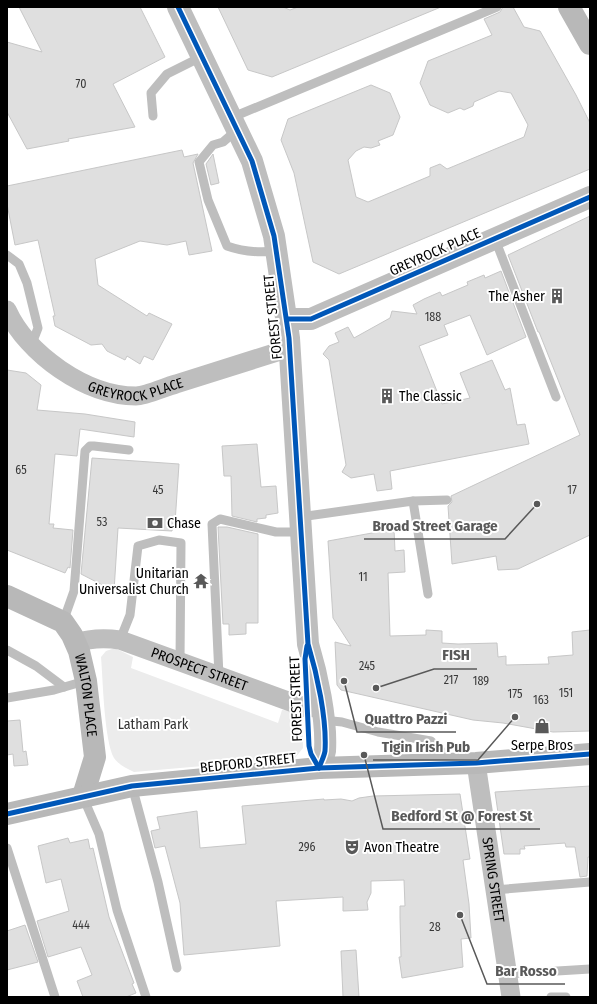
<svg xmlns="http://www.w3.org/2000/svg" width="597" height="1004" font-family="'Fira Sans Condensed',sans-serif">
  <rect width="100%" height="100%" fill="#fff"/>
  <path fill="#ececec" d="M115 648 133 657 131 668 278 723 282 710 295 711 302 719 303 748 295 758 134 772C126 768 119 765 114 758 104 740 103 680 101 657L106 651Z"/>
  <g fill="#dfdfdf" stroke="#c7c7c7">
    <polygon points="19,7 140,7 165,57 113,84 135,127 68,139 69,141 27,149 7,112 7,42 42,52"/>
    <polygon points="218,7 283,7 290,10 298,7 441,7 272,77 248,70"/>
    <polygon points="503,7 513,7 524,27 540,31 576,95 590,123 590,169 339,274 313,262 294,173 281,140 288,119 371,85 390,93 400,117 393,135 378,141 380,145 371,148 364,147 356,151 348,160 356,197 368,202 430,176 430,168 440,164 447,169 524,137 528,125 511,93 499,91 474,102 473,106 464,110 460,108 448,113 430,105 420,83 428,61 492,35 484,19 500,12"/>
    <polygon points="182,150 184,157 198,154 193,163 212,251 189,255 186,241 167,245 140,241 95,259 98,285 147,316 149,313 172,324 153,360 144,356 140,364 127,356 125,360 107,351 102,344 91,345 55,326 53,316 55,316 38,240 15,245 7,204 7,186"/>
    <polygon points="213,154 219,183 211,185 206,164"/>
    <polygon points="590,216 590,535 518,569 498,570 496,556 452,564 448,506 452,502 451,496 580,435 539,332 538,332 508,255"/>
    <polygon points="501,271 526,337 487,355 470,315 444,325 448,335 419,346 442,404 470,398 460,373 492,360 505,390 510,388 517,425 525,424 529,444 390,471 392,489 377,491 374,474 351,478 342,472 346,465 329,360 323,354 329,346 339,342 335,333 348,327 354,338 390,318 392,311 417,314 413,305 424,299 440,292 442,296 468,285 467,282 484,275 485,278"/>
    <polygon points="7,370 26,373 41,385 37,410 85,414 135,422 134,437 80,429 77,456 55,454 49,524 54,524 53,528 73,530 70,568 68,567 65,573 7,550"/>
    <polygon points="257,444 261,487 276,486 278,513 266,515 266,518 257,519 257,522 232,516 231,476 224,476 222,446"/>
    <polygon points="92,458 179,464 175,523 173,523 172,531 118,528 114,591 81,574"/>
    <polygon points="218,527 227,527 258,534 258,623 246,623 246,634 229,635 229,624 223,624"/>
    <polygon points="394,529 395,551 404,550 405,572 388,573 390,636 426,635 426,630 442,631 442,643 458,644 497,643 498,657 506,656 506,665 549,664 548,657 573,655 572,632 590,630 590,731 553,732 503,723 473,720 341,690 337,685 335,642 351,646 333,618 328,541"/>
    <polygon points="20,720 23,752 26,751 28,765 14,766 13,754 7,755 7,721"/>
    <polygon points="590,786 590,857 588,857 587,876 580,877 575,847 566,847 565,843 524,846 525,849 520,849 520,854 504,854 495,792"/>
    <polygon points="460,794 470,859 463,860 469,904 471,938 461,939 463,967 402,978 399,957 401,957 400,917 400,906 405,906 404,880 371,881 371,893 367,902 368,910 343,911 343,897 276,901 280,946 184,955 180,903 165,846 155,848 151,831 160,829 157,817 197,811 200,848 246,844 242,806 324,799 324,800 341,799 352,801 359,798 373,796"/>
    <polygon points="68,838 70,843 88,839 90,849 93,848 109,917 134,983 132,984 136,993 126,997 83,997 77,981 92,975 81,947 48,957 37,921 69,911 61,879 46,883 38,846"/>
    <polygon points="25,925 38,962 7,970 7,931"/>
    <polygon points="356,950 359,997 343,997 341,951"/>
  </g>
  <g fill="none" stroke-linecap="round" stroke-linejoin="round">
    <g stroke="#bebebe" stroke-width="9">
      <polyline points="153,116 151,93 167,74 203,56"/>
      <polyline points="233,117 497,7"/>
      <path d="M237 130 223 142 213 145 199 162 208 200 227 246C244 252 259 253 276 251"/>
      <polyline points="495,239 556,397"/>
      <polyline points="7,255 19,264 27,283 38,328 31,346"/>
      <polyline points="413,501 447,500"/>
      <polyline points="300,517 413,501 428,594"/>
      <polyline points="63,622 74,591 85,451 90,446 94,446 129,450"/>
      <polyline points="120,640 130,615 138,546 159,540 181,543 180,661"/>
      <polyline points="7,650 36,666 64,687"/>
      <polyline points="219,676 212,524 220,519 276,532 301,532"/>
      <polyline points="7,698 54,690 85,681"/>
      <polyline points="323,720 342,722 378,732 431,741 452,761"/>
      <polyline points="132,786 158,882 177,968"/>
      <polyline points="83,797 99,834 117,910 146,997"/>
      <polyline points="7,848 55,997"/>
      <polyline points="494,890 590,882"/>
      <polyline points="507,974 590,969"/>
      <polyline points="551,997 566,997"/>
    </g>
    <g stroke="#bebebe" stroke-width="19">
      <path id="s1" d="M7 310C27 354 86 396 136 396 146 396 165 387 176 384 214 372 252 360 290 348"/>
      <path id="s2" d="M76 643C91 638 105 638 120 640L307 708 321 707"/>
      <path id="s3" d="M476 763 511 997"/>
    </g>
    <g stroke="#bebebe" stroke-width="22">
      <path d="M178 7 252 161 274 236 289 338 308 644C317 674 327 719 325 751 324 757 321 762 319 768"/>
      <polyline points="287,319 311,319 320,315 590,197"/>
    </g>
    <g stroke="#b8b8b8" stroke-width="22">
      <polyline points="569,7 590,44"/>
      <path id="s4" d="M7 596 63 622 72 635 79 651 86 681 95 757 83 796"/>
      <polyline points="7,814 132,786 319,768 476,763 590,754"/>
    </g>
    <defs>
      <g id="cycleway">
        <path d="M178 7 252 161 274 236 289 338 308 644C317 674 327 719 325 751 324 757 321 762 319 768"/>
        <polyline points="287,319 311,319 320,315 590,197"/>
        <polyline points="307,646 305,659 309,746 311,754 319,768"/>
        <polyline points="7,814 132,786 319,768 476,763 590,754"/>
      </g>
    </defs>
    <use href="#cycleway" stroke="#fff" stroke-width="8"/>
    <use href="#cycleway" stroke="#0057b8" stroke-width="5"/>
  </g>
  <defs>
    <symbol id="building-bare" viewBox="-9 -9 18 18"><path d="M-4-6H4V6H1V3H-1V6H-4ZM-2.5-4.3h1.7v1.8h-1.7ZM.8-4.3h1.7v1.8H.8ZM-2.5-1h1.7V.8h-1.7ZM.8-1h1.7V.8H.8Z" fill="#595959" stroke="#fff" stroke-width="2.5" paint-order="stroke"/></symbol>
    <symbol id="bank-bare" viewBox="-9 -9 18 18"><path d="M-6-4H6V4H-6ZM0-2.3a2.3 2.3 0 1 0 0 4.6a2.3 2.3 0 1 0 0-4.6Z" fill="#595959" stroke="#fff" stroke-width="2.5" paint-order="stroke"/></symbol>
    <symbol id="temple-bare" viewBox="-9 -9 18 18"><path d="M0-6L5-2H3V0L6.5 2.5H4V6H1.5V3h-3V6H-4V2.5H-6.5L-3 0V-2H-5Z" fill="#595959" stroke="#fff" stroke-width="2.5" paint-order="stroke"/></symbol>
    <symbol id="shop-bare" viewBox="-9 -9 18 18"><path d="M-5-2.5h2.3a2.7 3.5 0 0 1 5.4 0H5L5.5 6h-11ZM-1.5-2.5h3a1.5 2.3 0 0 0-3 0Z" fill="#595959" stroke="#fff" stroke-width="2.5" paint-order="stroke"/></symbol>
    <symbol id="theatre-bare" viewBox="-9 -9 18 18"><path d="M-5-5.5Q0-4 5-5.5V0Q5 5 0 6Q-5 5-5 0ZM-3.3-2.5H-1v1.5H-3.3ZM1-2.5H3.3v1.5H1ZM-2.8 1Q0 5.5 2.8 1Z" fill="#595959" stroke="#fff" stroke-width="2.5" paint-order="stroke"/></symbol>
  </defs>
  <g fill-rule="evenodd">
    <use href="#building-bare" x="546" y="285" width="22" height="22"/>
    <use href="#building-bare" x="376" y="385" width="22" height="22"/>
    <use href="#bank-bare" x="144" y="512" width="22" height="22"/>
    <use href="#temple-bare" x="190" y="570" width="22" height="22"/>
    <use href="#shop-bare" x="531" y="715" width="22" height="22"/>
    <use href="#theatre-bare" x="341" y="836" width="22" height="22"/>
  </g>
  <g text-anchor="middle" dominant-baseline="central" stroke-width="4" stroke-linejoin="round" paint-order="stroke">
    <g font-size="12" fill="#383838">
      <text x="81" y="84">70</text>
      <text x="433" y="317">188</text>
      <text x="21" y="470">65</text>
      <text x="158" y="490">45</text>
      <text x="572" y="490">17</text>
      <text x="102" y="522">53</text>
      <text x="363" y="577">11</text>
      <text x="367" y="666">245</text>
      <text x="451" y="680">217</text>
      <text x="481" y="681">189</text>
      <text x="566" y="693">151</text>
      <text x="515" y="694">175</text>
      <text x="541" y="700">163</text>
      <text x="307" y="847">296</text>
      <text x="81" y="925">444</text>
      <text x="435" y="927">28</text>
    </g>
    <g font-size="14" fill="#000" stroke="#fff">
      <text transform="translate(435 252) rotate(-24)">GREYROCK PLACE</text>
      <text transform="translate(273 317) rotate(-96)">FOREST STREET</text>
      <text stroke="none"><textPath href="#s1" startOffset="162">GREYROCK PLACE</textPath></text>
      <text stroke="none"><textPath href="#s2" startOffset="129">PROSPECT STREET</textPath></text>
      <text stroke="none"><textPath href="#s4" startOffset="140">WALTON PLACE</textPath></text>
      <text transform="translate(296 699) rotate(-92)">FOREST STREET</text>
      <text transform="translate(248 763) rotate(-6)">BEDFORD STREET</text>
      <text stroke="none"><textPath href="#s3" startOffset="118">SPRING STREET</textPath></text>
    </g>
    <g font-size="14" fill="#000" stroke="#fff" text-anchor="start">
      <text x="545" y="296" text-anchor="end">The Asher</text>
      <text x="399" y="396">The Classic</text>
      <text x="167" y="523">Chase</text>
      <text x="189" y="573" text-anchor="end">Unitarian<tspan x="189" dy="16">Universalist Church</tspan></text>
      <text x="542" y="745" text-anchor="middle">Serpe Bros</text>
      <text x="364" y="847">Avon Theatre</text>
    </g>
    <g font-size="14" fill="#333" stroke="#fff">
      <text x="153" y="724">Latham Park</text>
    </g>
  </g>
  <path fill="none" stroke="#595959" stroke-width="1.5" d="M537 504L505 539H364M376 688L434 669H477M344 681L357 732H456M515 717L478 760H373M364 755L383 829H540M460 915L487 984H565"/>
  <g fill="#595959" stroke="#fff" stroke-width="1.5">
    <circle cx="537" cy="504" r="4"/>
    <circle cx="376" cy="688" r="4"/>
    <circle cx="344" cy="681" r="4"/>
    <circle cx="515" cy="717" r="4"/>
    <circle cx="364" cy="755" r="4"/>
    <circle cx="460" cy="915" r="4"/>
  </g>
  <g font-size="15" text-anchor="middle" font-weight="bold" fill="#595959" stroke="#fff" stroke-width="4" stroke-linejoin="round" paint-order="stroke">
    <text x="435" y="531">Broad Street Garage</text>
    <text x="456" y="660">FISH</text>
    <text x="406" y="724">Quattro Pazzi</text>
    <text x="426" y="752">Tigin Irish Pub</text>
    <text x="462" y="821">Bedford St @ Forest St</text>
    <text x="526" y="976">Bar Rosso</text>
  </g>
  <rect width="597" height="1004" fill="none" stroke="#000000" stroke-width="16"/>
</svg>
